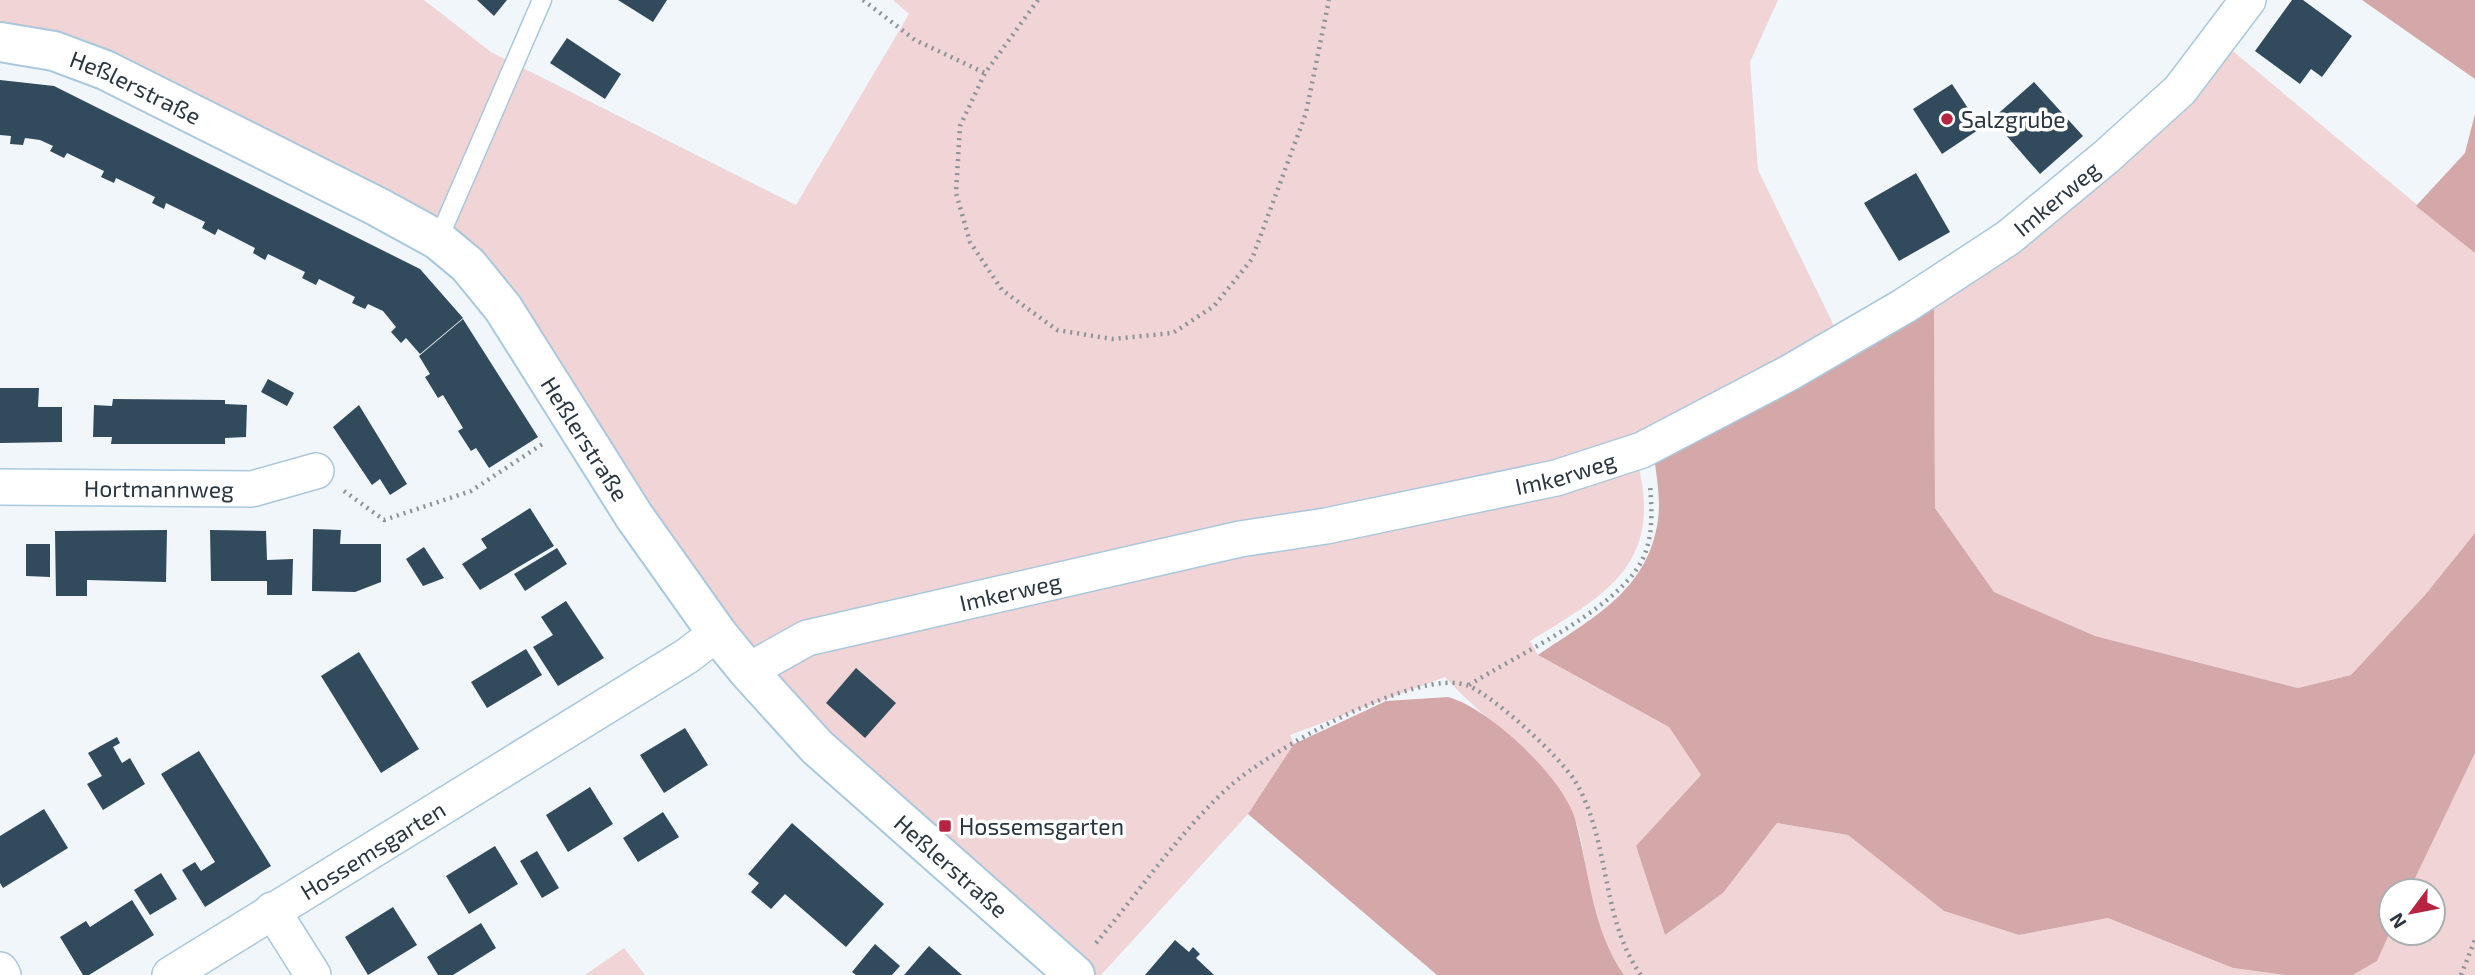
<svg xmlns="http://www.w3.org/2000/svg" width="2475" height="975" font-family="'Exo 2',sans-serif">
  <rect width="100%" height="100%" fill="#f0f6fa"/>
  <g fill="#f1d4d5">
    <polygon points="0,0 424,0 491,52 796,205 909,14 893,0 1778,0 1750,62 1758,170 1838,334 1637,441 748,667 470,263 0,38"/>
    <polygon points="2222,42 2475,253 2475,533 2425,595 2351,675 2298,688 2095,636 1994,592 1935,508 1934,299"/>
    <path d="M1637 460C1664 563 1609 593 1530 641L1538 655 1669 727 1701 775 1636 846 1665 935 1723 893 1777 823 1848 835 1944 911 2019 935 2108 918 2233 968 2285 975H1624C1610 955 1596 926 1591 902 1585 875 1585 838 1572 813 1541 753 1488 725 1445 677L1290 735 1295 745 1248 814 1101 975H1081L751 673 809 641Z"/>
    <polygon points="2475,753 2475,975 2353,975 2377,961 2391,930 2391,933 2433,933 2433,891 2409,891"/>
    <polygon points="624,948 645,975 585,975"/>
  </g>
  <g fill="#d4a7a9">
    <polygon points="2362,0 2475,0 2475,79"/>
    <polygon points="2475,114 2475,253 2416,206 2465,153"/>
    <path d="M1934 299 1935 508 1994 592 2095 636 2298 688 2351 675 2425 595 2475 533V753L2409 891H2391V930L2377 961 2353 975H2285L2233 968 2108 918 2019 935 1944 911 1848 835 1777 823 1723 893 1665 935 1636 846 1701 775 1669 727 1538 655C1592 618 1648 591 1658 520 1661 498 1656 472 1653 450Z"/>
    <path d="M1448 697C1489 708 1563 777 1575 819 1590 873 1591 928 1624 975H1437L1248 814 1294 744 1386 701Z"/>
  </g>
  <g fill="#314b5d">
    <polygon points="477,0 507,0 494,16"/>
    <polygon points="618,0 667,0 653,22"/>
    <polygon points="2292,0 2303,0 2352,36 2322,77 2311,69 2300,84 2255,51"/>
    <polygon points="567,38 621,74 605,99 550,63"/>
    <polygon points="0,80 54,86 420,269 463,318 420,354 406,338 401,343 391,332 396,327 383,311 368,304 365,309 352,303 355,297 319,279 316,285 302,278 305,272 268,254 265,260 253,253 255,248 218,229 215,235 202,228 205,222 166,203 164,209 152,203 155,197 116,178 114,183 101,177 104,171 67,153 64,158 50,151 53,146 40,140 25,138 23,145 10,144 11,136 0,135"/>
    <polygon points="2034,82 2083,136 2040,174 1992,119"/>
    <polygon points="1952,84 1981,128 1942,154 1913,109"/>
    <polygon points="1916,173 1950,232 1899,261 1864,203"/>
    <polygon points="463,319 538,437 489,468 476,448 471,451 458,431 463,428 443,395 438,398 425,377 430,374 419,356"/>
    <polygon points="268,379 294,393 287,406 261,392"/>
    <polygon points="0,388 39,388 38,407 62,407 62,442 0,443"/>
    <polygon points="113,399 225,400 225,404 247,405 246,437 225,438 225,444 111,444 112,437 93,437 94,405 112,406"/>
    <polygon points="359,405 407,484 390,495 380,479 372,485 333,427"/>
    <polygon points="530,508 554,546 480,590 462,564 487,548 481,539"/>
    <polygon points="313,529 341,530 340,544 381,544 381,582 355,592 312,591"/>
    <polygon points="167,530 166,582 87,580 87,596 56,596 55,531"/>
    <polygon points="210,530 266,531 267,560 293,559 292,595 267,595 267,581 211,581"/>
    <polygon points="26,544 50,544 50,577 26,576"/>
    <polygon points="424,547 444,578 423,586 406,559"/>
    <polygon points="557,548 567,564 525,591 514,574"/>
    <polygon points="566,601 604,658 558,686 533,647 553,635 541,617"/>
    <polygon points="526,649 542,675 487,708 471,682"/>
    <polygon points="359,652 419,749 381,773 321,676"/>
    <polygon points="856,668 896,703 865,738 826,703"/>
    <polygon points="685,728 708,765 664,793 640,755"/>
    <polygon points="117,737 120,743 113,747 122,763 130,758 145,784 103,810 87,784 102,776 88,753"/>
    <polygon points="199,751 271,866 205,907 182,870 195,862 201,871 215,862 161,774"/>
    <polygon points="590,787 613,824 568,852 546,815"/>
    <polygon points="44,809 68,848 3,888 0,883 0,836"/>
    <polygon points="663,812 679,837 638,862 623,838"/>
    <polygon points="792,823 884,904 846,947 785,894 771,909 751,892 759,883 748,874"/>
    <polygon points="495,846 518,884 469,914 446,876"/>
    <polygon points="537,851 559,888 542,898 520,861"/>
    <polygon points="161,873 177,899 150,915 134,890"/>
    <polygon points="132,900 154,935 89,975 83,975 60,937 86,921 90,927"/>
    <polygon points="393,907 417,945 368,975 345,937"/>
    <polygon points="481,923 496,948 453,975 438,975 427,957"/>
    <polygon points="1175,940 1189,952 1193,947 1200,954 1196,958 1214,975 1145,975"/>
    <polygon points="875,944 900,966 892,975 856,975 852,972"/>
    <polygon points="929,946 962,975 904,975"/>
  </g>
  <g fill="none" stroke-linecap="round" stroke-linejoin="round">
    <defs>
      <polyline id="lane" points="438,240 542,0"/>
      <g id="street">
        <path id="s1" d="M0 487 252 489 316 471"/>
        <path id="s2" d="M748 671 807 638 1240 539 1326 526 1556 478 1642 450 1789 373 1904 306 2008 238 2106 157 2180 90 2248 0"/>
        <polyline points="272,910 313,975"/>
        <polyline points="0,970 3,975"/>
        <path id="s3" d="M170 975 687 656 717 633"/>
      </g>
      <g id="secondary">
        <path id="s4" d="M0 42 54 51 105 70 378 207 438 240 468 265 503 308 634 516 717 633 748 671 817 747 1075 975"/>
      </g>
    </defs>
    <use href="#lane" stroke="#aac8dd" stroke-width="21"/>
    <use href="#street" stroke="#aac8dd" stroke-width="38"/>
    <use href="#secondary" stroke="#aac8dd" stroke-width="42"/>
    <g stroke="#8a9399" stroke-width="4.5" stroke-dasharray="2 5" stroke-linecap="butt">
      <polyline points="863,0 915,40 985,73"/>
      <polyline points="1038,0 985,73 960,126 956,193 970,242 1002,290 1057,330 1112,339 1173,333 1214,306 1252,259 1306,113 1329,0"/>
      <polyline points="344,491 384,520 471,491 544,443"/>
      <path d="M1469 685C1517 655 1612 612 1640 564 1654 540 1652 511 1650 485"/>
      <path d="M1096 943C1140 891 1179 832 1230 786 1268 752 1419 665 1469 686 1496 698 1559 756 1575 781 1611 841 1600 918 1641 975"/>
      <polyline points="2461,975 2475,940"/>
    </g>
    <use href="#lane" stroke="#fff" stroke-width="18"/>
    <use href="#street" stroke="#fff" stroke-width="35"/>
    <use href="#secondary" stroke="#fff" stroke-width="38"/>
  </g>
  <g fill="#b62442" stroke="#fff" stroke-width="2.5">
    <circle cx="1947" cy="119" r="7"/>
    <rect x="938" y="819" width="14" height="14" rx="3.5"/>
  </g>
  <g text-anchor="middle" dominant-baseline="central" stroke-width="7" stroke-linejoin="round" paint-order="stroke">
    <g font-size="23" fill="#2a363f" stroke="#fff">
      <text stroke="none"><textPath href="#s4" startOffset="144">Heßlerstraße</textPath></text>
      <text stroke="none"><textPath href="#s2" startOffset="1410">Imkerweg</textPath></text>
      <text stroke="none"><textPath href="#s4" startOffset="732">Heßlerstraße</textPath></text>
      <text stroke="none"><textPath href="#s2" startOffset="844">Imkerweg</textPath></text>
      <text stroke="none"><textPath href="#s1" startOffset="159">Hortmannweg</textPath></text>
      <text stroke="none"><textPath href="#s2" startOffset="276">Imkerweg</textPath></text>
      <text stroke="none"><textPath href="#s3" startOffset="238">Hossemsgarten</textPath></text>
      <text stroke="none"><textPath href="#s4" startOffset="1298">Heßlerstraße</textPath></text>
    </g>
    <g font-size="23" fill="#2a363f" stroke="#fff" text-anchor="start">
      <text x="1961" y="119">Salzgrube</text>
      <text x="959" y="826">Hossemsgarten</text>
    </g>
  </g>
  <g transform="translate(2412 912) rotate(238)"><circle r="33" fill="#ffffff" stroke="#aaafb2" stroke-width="2"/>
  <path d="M0-5L12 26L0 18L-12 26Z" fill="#b62442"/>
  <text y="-10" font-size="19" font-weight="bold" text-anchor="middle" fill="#2a363f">N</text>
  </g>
</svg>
